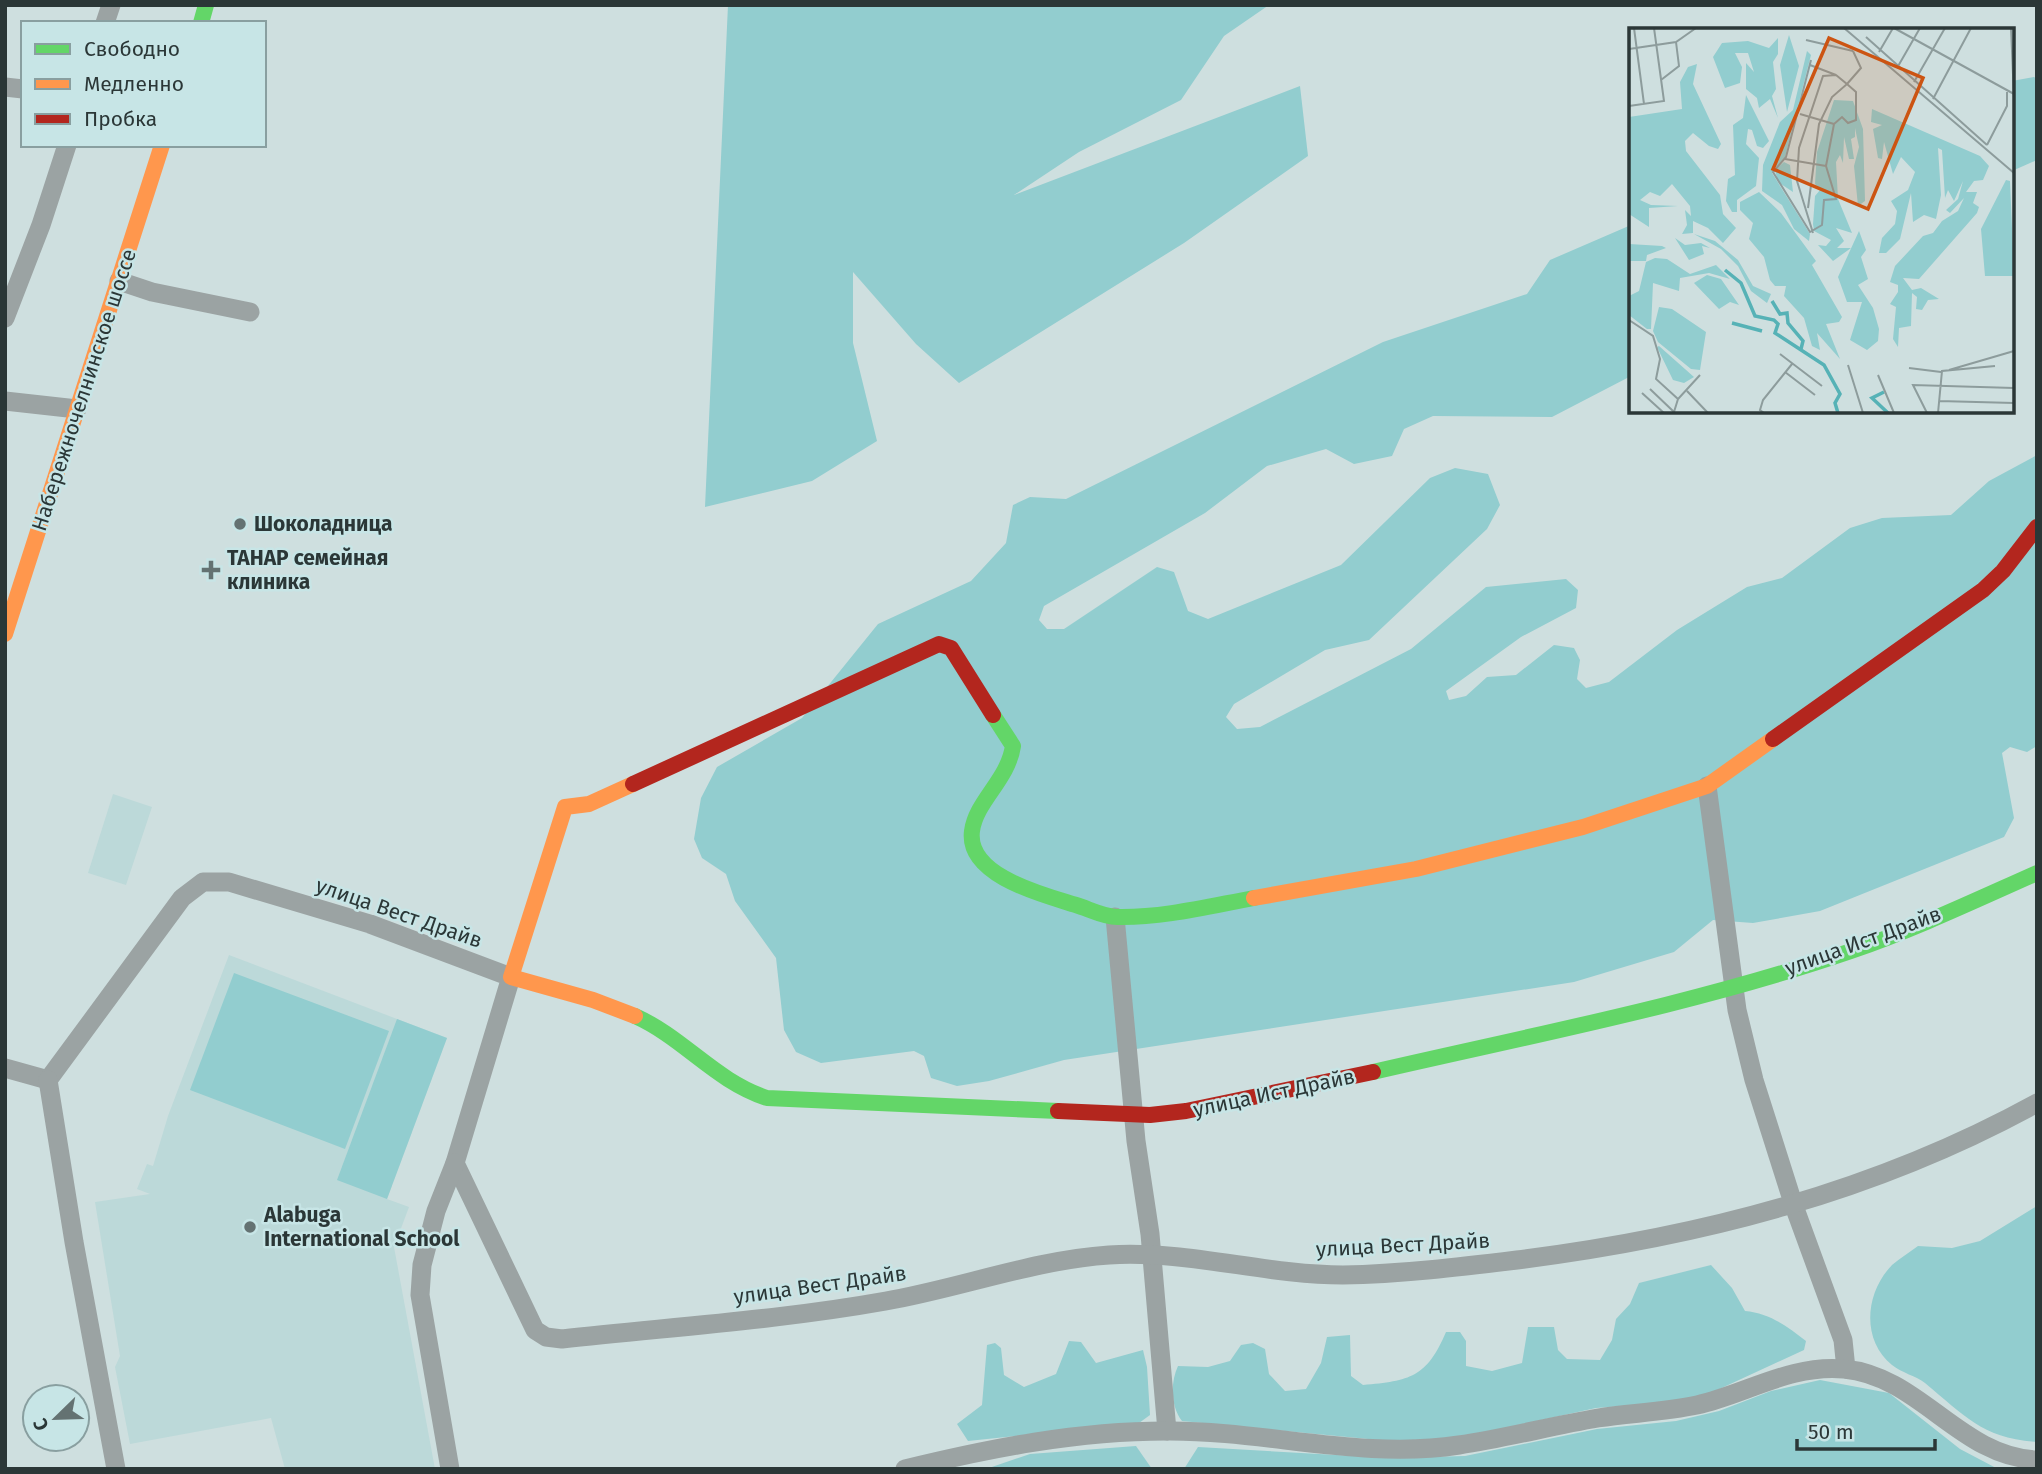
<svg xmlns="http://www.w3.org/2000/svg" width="2042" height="1474" font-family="'Fira Sans',sans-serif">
  <rect width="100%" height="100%" fill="#cedfdf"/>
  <g fill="#bcd9d9">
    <polygon points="113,794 152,807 126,885 88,873"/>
    <polygon points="229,955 447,1038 387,1199 409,1207 394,1247 435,1469 285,1469 271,1418 130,1444 115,1367 120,1356 95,1202 150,1194 137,1189 147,1164 153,1166 168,1116"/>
  </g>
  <g fill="#92cdcf">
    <polygon points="728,5 1269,5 1224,36 1181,100 1079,152 1014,195 1300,86 1308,156 1184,243 959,383 916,344 853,272 853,343 877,441 812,481 705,507"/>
    <polygon points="2034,77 2037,79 2037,160 2012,171 2012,81"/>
    <polygon points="1631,225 1631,376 1552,417 1433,416 1404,429 1392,456 1354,464 1326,449 1267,466 1205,513 1044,606 1039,620 1047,629 1064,629 1157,567 1174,572 1188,611 1208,619 1341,565 1430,478 1455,468 1488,474 1500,505 1487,529 1369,640 1325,650 1234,704 1226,717 1237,729 1260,727 1411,649 1486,587 1566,579 1578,590 1576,608 1521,637 1446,691 1449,700 1466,696 1487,677 1516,675 1554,645 1574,648 1580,660 1577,679 1586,688 1609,682 1677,630 1747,587 1782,578 1850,528 1882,518 1951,515 1989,481 2037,455 2037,746 2027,752 2010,747 2002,753 2014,818 2004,837 1820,911 1753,923 1713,920 1674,952 1574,982 1064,1060 989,1081 957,1086 931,1078 924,1056 914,1051 821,1063 796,1052 784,1030 776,958 735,901 726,874 702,858 694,839 701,798 717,767 802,718 878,624 971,581 1006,543 1013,505 1030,497 1066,499 1383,342 1527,294 1550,260"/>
    <polygon points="234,973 389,1031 345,1149 190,1090"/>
    <polygon points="397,1019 447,1038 387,1199 337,1180"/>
    <path d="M2037 1206V1442C1982 1438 1965 1416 1925 1383 1916 1376 1902 1373 1892 1365 1861 1340 1865 1293 1892 1265 1900 1258 1910 1252 1918 1246L1952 1248 1980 1241Z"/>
    <path d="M1711 1265 1732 1288 1745 1311C1769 1313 1787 1326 1806 1341L1804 1350 1713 1392 1675 1402 1596 1408 1459 1438 1389 1441 1182 1421C1171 1407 1170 1383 1178 1366L1208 1367 1230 1361 1241 1345 1253 1343 1265 1349 1269 1374 1285 1391 1306 1389 1321 1363 1327 1337 1350 1335 1351 1376 1363 1385C1410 1381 1427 1377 1446 1332H1460L1466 1341V1366L1492 1371 1522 1363 1528 1327H1554L1558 1350 1567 1359 1600 1360 1612 1340 1616 1319 1630 1304 1639 1283Z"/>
    <polygon points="1069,1341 1081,1342 1096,1363 1143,1350 1147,1367 1150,1415 1139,1423 968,1441 957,1424 982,1405 987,1345 995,1343 1001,1348 1004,1375 1024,1387 1056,1374"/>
    <polygon points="1820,1380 1889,1393 1960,1449 1998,1469 1184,1469 1198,1447 1390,1458 1465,1456 1597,1429 1676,1421 1719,1411 1771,1391"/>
    <polygon points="1136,1446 1152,1469 986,1469 1030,1454"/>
  </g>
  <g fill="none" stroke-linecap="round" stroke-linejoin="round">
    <g stroke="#9ba3a3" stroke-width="19">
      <polyline points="105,23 111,5"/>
      <polyline points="5,87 23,89"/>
      <polyline points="119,281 152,292 250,312"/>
      <polyline points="5,318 41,225 67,145"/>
      <polyline points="5,401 77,409"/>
      <polyline points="1707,786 1737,1010 1754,1080 1794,1206 1843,1340 1846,1369"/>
      <polyline points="1115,917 1136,1141 1150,1234 1167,1431"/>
      <polyline points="5,1068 48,1080"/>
      <path d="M48 1080 182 898 203 882H229L370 924 511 977 455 1163 535 1330 546 1337 562 1339C670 1327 780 1320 886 1301 960 1288 1034 1260 1109 1255 1188 1250 1265 1275 1343 1275 1401 1274 1460 1267 1517 1260 1700 1237 1875 1192 2037 1103"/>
      <polyline points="48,1080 74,1242 116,1469"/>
      <polyline points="450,1469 420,1295 422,1265 436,1211 455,1163"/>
      <path d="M905 1469C991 1448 1078 1431 1166 1431 1263 1430 1362 1460 1459 1445 1506 1438 1551 1426 1598 1418 1630 1413 1664 1412 1697 1405 1746 1394 1791 1364 1844 1369 1920 1376 1960 1457 2037 1460"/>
    </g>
    <g stroke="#63d668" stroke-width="16">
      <polyline points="201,23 206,5"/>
      <path d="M993 715 1013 746C1008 780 976 801 972 831 966 876 1044 895 1076 905 1089 909 1104 917 1117 917 1163 918 1210 906 1254 898"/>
      <path d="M635 1016C684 1038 715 1081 767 1098L1058 1111"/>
      <path d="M1373 1072C1533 1035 1696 1004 1851 951 1915 929 1976 900 2037 873"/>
    </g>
    <g stroke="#ff974d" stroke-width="16">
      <polyline points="5,634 162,145"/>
      <polyline points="633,784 589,804 565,807 511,977 593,1000 635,1016"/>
      <polyline points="1254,898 1416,869 1583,827 1707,786 1773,739"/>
    </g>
    <g stroke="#b3261e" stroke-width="16">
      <polyline points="1773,739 1983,590 2003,571 2037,527"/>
      <polyline points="633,784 939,644 951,648 993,715"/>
      <polyline points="1058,1111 1150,1115 1186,1111 1373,1072"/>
    </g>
  </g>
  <g fill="#647272" stroke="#c7e5e6" stroke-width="2.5">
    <circle cx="240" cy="524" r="7"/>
    <path d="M207.5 559.5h7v7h7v7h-7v7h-7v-7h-7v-7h7z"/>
    <circle cx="250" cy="1227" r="7"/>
  </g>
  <g text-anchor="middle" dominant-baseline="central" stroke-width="5" stroke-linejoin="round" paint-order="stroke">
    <g font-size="21" fill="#2b3737" stroke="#c7e5e6">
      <text transform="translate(84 390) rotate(-72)">Набережночелнинское шоссе</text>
      <text transform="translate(399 913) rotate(19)">улица Вест Драйв</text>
      <text transform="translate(1863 941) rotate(-20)">улица Ист Драйв</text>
      <text transform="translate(1274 1093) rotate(-12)">улица Ист Драйв</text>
      <text transform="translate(1403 1245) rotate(-3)">улица Вест Драйв</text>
      <text transform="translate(820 1285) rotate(-8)">улица Вест Драйв</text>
    </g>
    <g font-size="21" font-weight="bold" fill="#2b3737" stroke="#c7e5e6" text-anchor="start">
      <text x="254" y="524">Шоколадница</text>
      <text x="227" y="558">ТАНАР семейная<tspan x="227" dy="24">клиника</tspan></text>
      <text x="264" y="1215">Alabuga<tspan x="264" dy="24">International School</tspan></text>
    </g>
  </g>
  <g transform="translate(1629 28)">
    <rect width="385" height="385" fill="#cedfdf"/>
    <path d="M160 7 170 38 158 84 151 37ZM149 10V26L144 34 147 61 143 68 149 90 141 71 130 80 128 70 117 61V35L125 44 119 25H106L113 39 111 55 96 60 84 29 93 15 119 13 140 20ZM178 23 182 27 156 129 143 145 181 206 180 213 165 201 153 177 133 163 134 137 151 94 164 82ZM68 36 64 56 92 116 89 121 80 118 64 105 56 113 57 123 91 167 94 186 107 200 94 215 79 200 64 193V205L53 206 58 197 56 182 62 188 61 178 43 156 31 168 21 164 11 172 22 177 49 178 20 180V199L0 186V89L53 81 51 54 59 39ZM117 67 140 113 134 120 128 118 123 102 119 101 117 116 130 130 127 158 108 172V184H103L97 173 99 151 106 147 104 97 114 90ZM205 72 224 73 234 101 236 173 229 178 225 138 230 119 226 100V109L222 111 225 131H220L215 109 214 135 211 127 207 134 209 171 223 205 207 200 215 213 208 220H222L204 233 189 217 197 218 202 212 185 203 184 196 186 168 191 162 186 156 188 124ZM243 81 351 128 360 138 354 152 345 153 337 164H348L344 175 350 179 348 185 290 251 274 250 283 262 292 260 310 271 299 272 293 282 287 281 288 269 283 265 282 298 270 300 269 319 264 311 267 279 261 276 269 264V257L261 254 266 238 294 208 304 205 313 193 329 183 335 170 321 185 317 182 329 171 334 153 325 173 319 162 316 170 313 122 309 120 312 167 307 191 295 187 284 194 282 165 271 211 257 225H250L253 210 266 196 268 183 262 173 279 162 286 144 272 129 264 146 255 114 253 131 249 130 244 101 253 97 242 94ZM155 134 161 137 164 164 149 154 146 142ZM377 152 381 153 385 248H356L352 201ZM130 164 152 185 187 233 183 237 213 289 210 294 197 296 211 331 188 305 191 322 183 318 175 290 155 268 157 258H146L141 252 135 229 120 211 124 195 111 182V174ZM230 203 237 222 232 229 239 251 229 257 244 280 250 301 249 313 238 322 221 312 233 274H218L209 249ZM65 206 86 213 109 232 124 258 142 266 138 275 122 263 109 238 92 221ZM46 210 56 217 72 215 81 220 73 218 75 226 60 232ZM0 216 33 218 37 220 18 227 17 233H0ZM26 230 38 231 61 246 87 237 101 251 80 245 51 250 50 263 24 255 22 301H18L0 287V268L10 263 17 234ZM78 247 92 251 110 277 101 274 90 281 65 255ZM30 279 43 281 77 304 71 342 62 341 29 314 24 303ZM28 319 30 318 65 349 55 355 44 352Z" fill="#92cdcf"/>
    <path fill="none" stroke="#56b2b6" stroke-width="3.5" d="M96 242 112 255 126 288 145 292 149 296 146 305 195 337 211 366 206 375 209 385M143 273 151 286 158 285 159 295 174 313 172 321M103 295 133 303M255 364 243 370 259 385"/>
    <path fill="none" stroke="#8d9c9c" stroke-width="2" d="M5 0 15 76M215 0 385 145M265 0 385 66M382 0 385 70M237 9 358 117M177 12 224 23M0 21 47 14 67 0M250 24 264 0M181 37 207 47M268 40 291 0M32 52 50 38 47 14M285 54 316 0M304 71 342 0M0 78 35 73 25 0M171 86 205 96M358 117 378 78V64M156 131 197 138M179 180 190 96 203 69 218 56 227 64V92L219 95 213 89 205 96 197 138 207 171 195 172 193 197 181 204 144 144 157 129 182 32M184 205 168 153 170 120 194 48 207 47 218 56 232 40 224 23M0 292 24 308 31 331 27 351 49 371M151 326 193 358M219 337 234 385M280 340 312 344M320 342 385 323M156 344 186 367M249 347 265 385M21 361 45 384M58 363 79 385M13 365 35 385M310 373 385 375M45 384 49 371 71 347M135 385 131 382 134 372 163 336M298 385 284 357 385 360M309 385 313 343 366 338"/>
    <path fill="#cc5412" fill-opacity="0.15" stroke="#cc5412" stroke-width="3.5" d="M200 10 294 50 239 181 144 141Z"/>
    <rect width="385" height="385" fill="none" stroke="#2b3737" stroke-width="3.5"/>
  </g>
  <rect width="2042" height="1474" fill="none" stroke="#2b3737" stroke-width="14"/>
  <rect x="21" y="21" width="245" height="126" fill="#c7e5e6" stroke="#899fa0" stroke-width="2"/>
  <rect x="35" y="44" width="35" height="10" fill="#63d668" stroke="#899fa0" stroke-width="2"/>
  <text x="84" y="56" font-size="21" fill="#2b3737">Свободно</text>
  <rect x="35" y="79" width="35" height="10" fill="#ff974d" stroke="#899fa0" stroke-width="2"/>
  <text x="84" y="91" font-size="21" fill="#2b3737">Медленно</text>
  <rect x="35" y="114" width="35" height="10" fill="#b3261e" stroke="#899fa0" stroke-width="2"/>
  <text x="84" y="126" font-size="21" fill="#2b3737">Пробка</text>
  <g transform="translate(56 1418) rotate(247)"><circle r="33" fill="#c7e5e6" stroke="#899fa0" stroke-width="2"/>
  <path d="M0-5L12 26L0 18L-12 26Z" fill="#647272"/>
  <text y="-10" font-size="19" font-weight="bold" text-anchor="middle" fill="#2b3737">С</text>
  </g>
  <path d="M1797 1439v10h138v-10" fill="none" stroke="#2b3737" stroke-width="3.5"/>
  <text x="1808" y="1439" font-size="21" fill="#2b3737" stroke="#c7e5e6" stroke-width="5" paint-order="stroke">50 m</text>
</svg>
